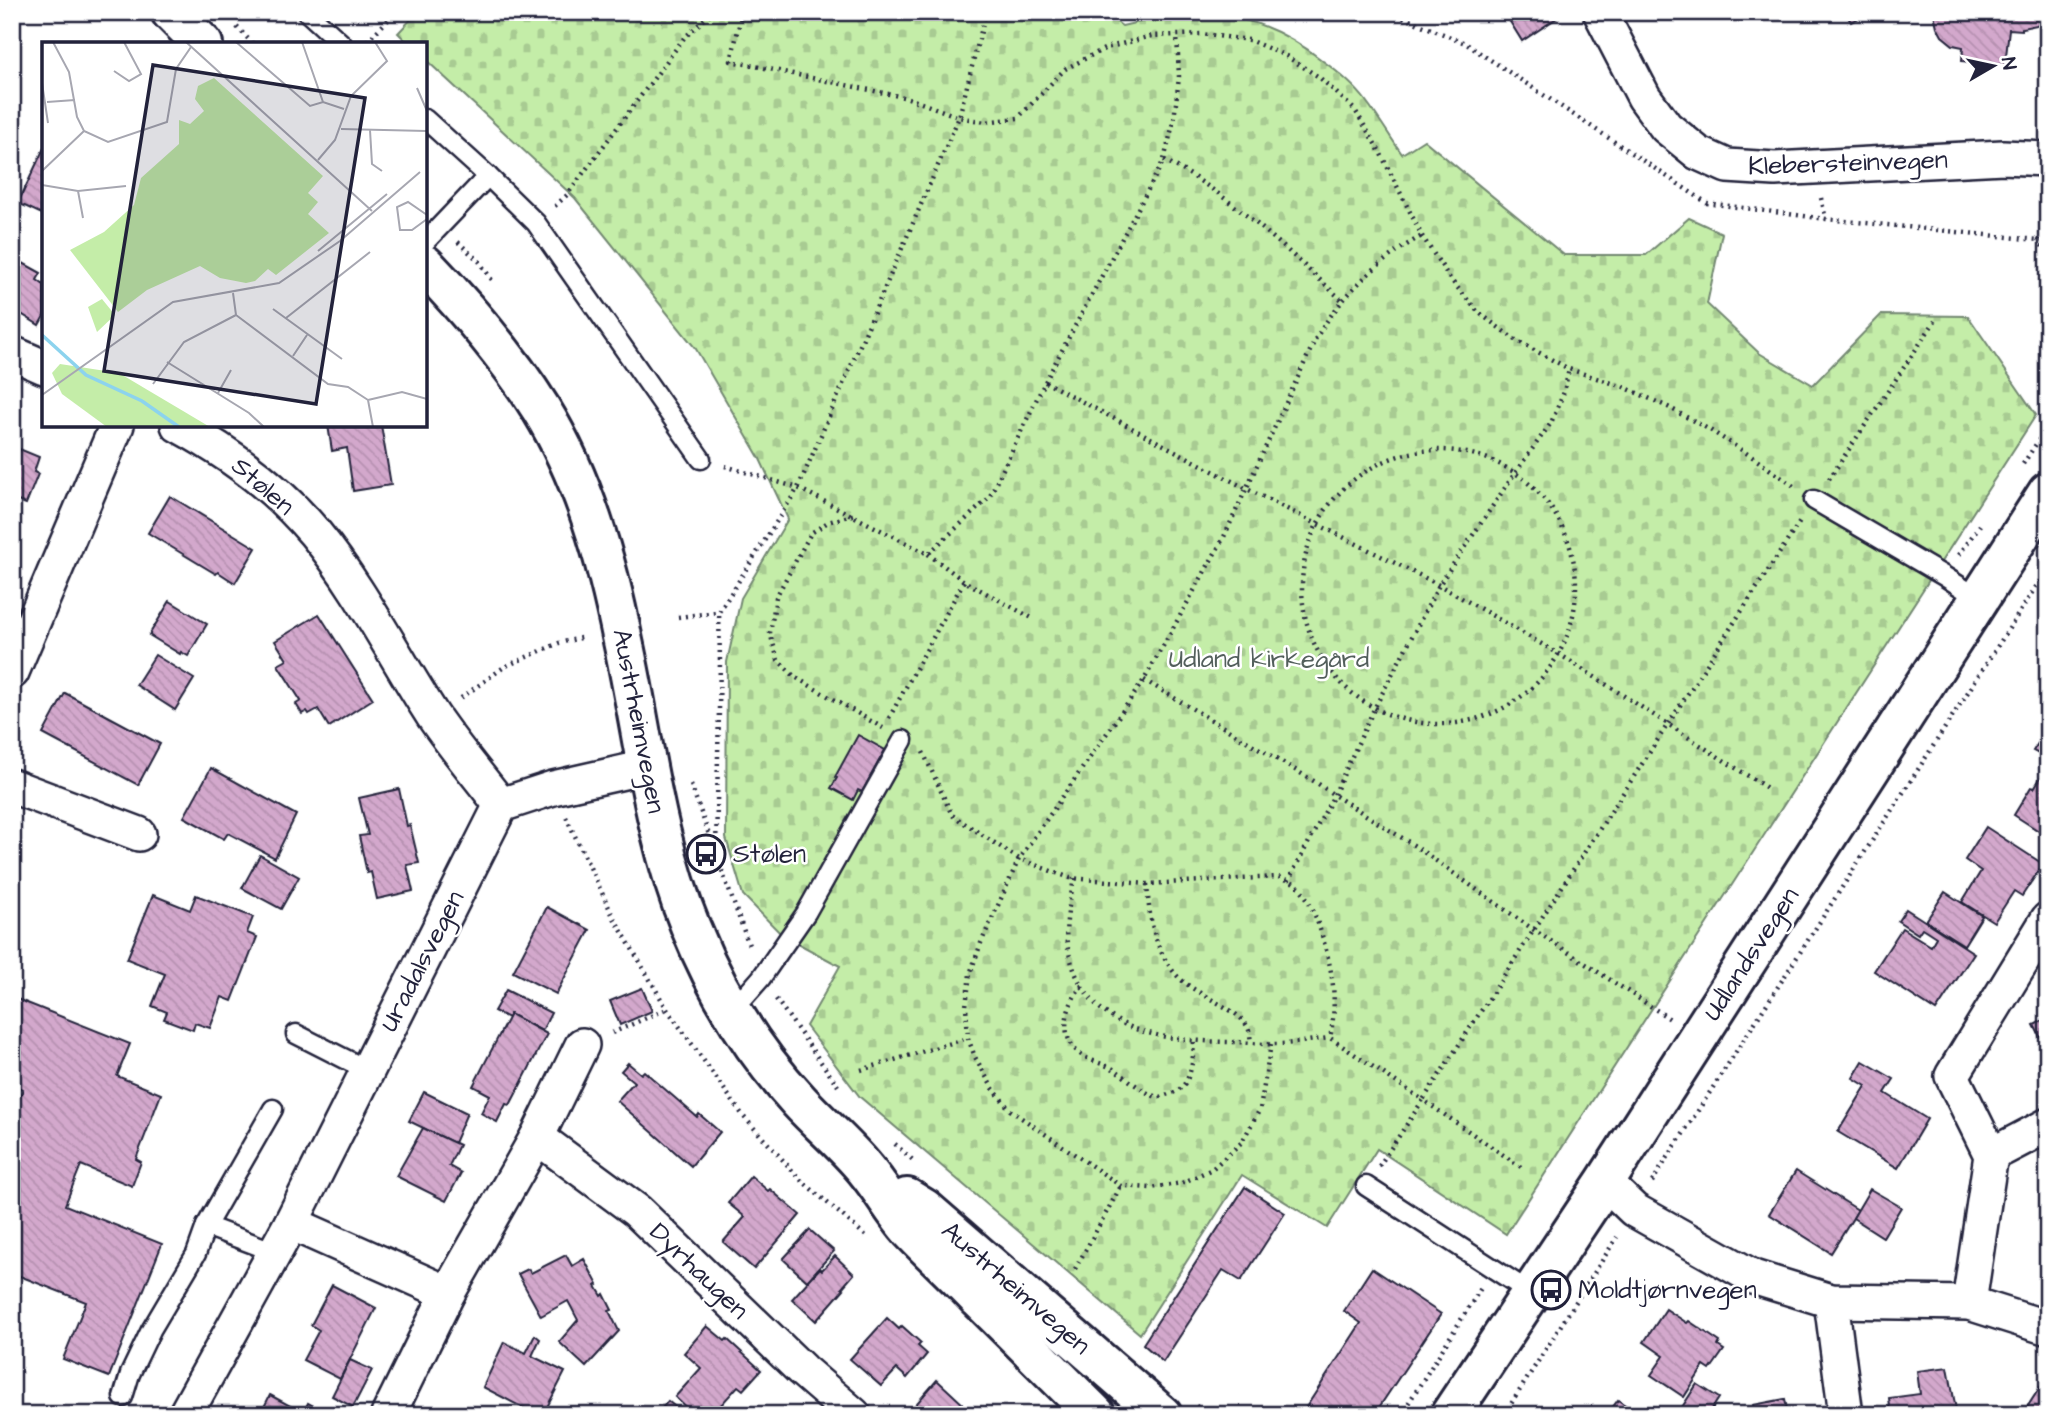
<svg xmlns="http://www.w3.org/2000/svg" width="2060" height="1427" font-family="'Architects Daughter',sans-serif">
  <defs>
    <pattern id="cemetery-stones" width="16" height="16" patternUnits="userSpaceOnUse" patternTransform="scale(1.75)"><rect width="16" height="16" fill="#c4eda8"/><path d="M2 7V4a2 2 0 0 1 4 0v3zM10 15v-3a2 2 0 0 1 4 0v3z" fill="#a8cb92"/></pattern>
    <pattern id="building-back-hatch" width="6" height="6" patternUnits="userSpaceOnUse" patternTransform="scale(1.75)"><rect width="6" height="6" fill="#d3a8cc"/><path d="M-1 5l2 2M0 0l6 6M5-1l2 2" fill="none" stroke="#b590b0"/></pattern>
  </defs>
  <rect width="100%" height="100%" fill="#fff"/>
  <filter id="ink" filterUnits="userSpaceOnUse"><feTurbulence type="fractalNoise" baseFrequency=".0143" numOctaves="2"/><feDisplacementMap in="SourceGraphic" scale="14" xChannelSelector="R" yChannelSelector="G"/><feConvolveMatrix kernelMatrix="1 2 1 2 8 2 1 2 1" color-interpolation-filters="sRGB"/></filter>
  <g filter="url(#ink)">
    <path fill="url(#cemetery-stones)" stroke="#738872" stroke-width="2" d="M418 12H1103L1122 26C1202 7 1256 8 1323 61 1338 72 1355 86 1366 101 1379 118 1390 137 1402 154L1424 140 1564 255H1646L1689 218 1722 233 1707 304 1759 353 1813 385 1881 315 1968 316 2036 415 1506 1234 1377 1149 1327 1228 1242 1175 1140 1334 860 1097 806 1026 840 966 782 935 743 895 726 838 727 662 741 598 788 519 760 459 696 349 575 198 425 59V44H409L398 33Z"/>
    <g fill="url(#building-back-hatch)" stroke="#22223b" stroke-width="2">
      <polygon points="1504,12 1562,12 1563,14 1522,41"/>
      <polygon points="1845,12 1870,12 1851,22"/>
      <polygon points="1941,12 2040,12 2042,24 2022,28 2022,30 2009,29 2005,65 1962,61 1963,47 1953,45 1942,36 1937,27 1934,14 1940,15"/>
      <polygon points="2042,12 2048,12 2048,29 2045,29"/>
      <polygon points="44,148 44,215 18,203"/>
      <polygon points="12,257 41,273 37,280 44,285 44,316 39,325 18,312 14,319 12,319"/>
      <polygon points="328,425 381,425 391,485 353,491 347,448 332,451"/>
      <polygon points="12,446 39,457 34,472 38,474 26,504 12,499"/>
      <polygon points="170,496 256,548 235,583 218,572 216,574 148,533"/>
      <polygon points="170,601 207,624 188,656 181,652 180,654 149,635"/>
      <polygon points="319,614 373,699 329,727 318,709 309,714 307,711 302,714 296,704 301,701 278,665 287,660 275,641"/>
      <polygon points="155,655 194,679 175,710 136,685"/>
      <polygon points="65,693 160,744 138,785 43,734"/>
      <polygon points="2048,728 2048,759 2033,751"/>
      <polygon points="858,735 885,750 862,792 858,790 853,800 831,788 837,778 835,777"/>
      <polygon points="2048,766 2048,837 2014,815 2031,787 2034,788"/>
      <polygon points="211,768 296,815 275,858 228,833 224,839 184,817"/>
      <polygon points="399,789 407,826 410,825 419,863 407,865 413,891 377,899 371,872 367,873 359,836 368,835 359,798"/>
      <polygon points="1986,827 2043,864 2022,896 2014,891 1994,922 1962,902 1981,871 1965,860"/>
      <polygon points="260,855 299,877 281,909 242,888"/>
      <polygon points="1945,892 1982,916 1964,945 1926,921"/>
      <polygon points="153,895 190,910 196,895 253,917 247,933 257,937 232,1001 222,997 210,1028 195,1023 193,1030 164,1019 167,1012 152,1006 165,974 127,959"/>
      <polygon points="547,907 590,930 556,994 513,972"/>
      <polygon points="1906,909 1974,953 1936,1011 1874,971 1902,928 1931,946 1936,937 1922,928 1918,934 1898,921"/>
      <polygon points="642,988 652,1011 620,1025 610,1001"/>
      <polygon points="506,990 551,1013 542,1031 510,1014 508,1018 494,1011"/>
      <polygon points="12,997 130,1044 117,1076 161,1094 136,1159 141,1162 132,1186 81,1165 65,1205 162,1244 109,1377 63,1359 86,1302 12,1273 12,1115 23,1089 12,1085"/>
      <polygon points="510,1014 547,1034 510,1105 506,1104 497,1122 481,1113 490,1095 473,1086"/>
      <polygon points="2048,1018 2048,1052 2034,1025"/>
      <polygon points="1863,1061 1894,1079 1885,1093 1927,1119 1898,1168 1838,1132 1866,1086 1853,1078"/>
      <polygon points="628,1063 641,1074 644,1071 697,1117 699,1114 720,1132 691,1166 617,1101 634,1082 621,1071"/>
      <polygon points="424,1092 467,1113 454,1143 409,1121"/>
      <polygon points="423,1128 459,1145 449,1166 461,1173 446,1201 396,1176"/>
      <polygon points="1796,1171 1858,1210 1831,1253 1769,1214"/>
      <polygon points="751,1176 768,1191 770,1189 800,1215 754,1269 723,1242 745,1217 728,1203"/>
      <polygon points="1245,1187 1285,1213 1241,1281 1223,1270 1163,1362 1143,1344"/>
      <polygon points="1870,1189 1901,1207 1883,1237 1853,1218"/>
      <polygon points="810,1230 834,1251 807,1281 783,1259"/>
      <polygon points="566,1255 572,1266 584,1259 598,1285 596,1286 602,1296 604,1294 612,1310 609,1311 619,1331 586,1367 559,1342 578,1320 568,1301 541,1316 518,1274 528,1269 531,1273"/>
      <polygon points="835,1256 854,1274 842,1288 844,1289 816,1321 792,1299 820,1268 822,1270"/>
      <polygon points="1372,1268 1441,1314 1374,1415 1301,1415 1361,1323 1344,1311"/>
      <polygon points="332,1285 376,1308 340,1379 303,1360 319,1330 311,1325"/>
      <polygon points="1666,1309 1687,1323 1689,1321 1720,1342 1718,1346 1724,1350 1710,1370 1704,1366 1684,1397 1651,1375 1664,1356 1644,1342"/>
      <polygon points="887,1318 899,1329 902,1326 921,1343 918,1346 927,1354 907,1378 897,1369 881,1386 850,1359"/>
      <polygon points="707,1326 725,1341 727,1339 761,1370 743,1390 738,1386 712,1415 694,1415 675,1397 701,1368 684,1353"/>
      <polygon points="535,1335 540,1339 532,1356 565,1372 543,1415 537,1415 483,1387 504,1342 526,1353"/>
      <polygon points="350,1360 372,1370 353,1407 332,1396"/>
      <polygon points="1948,1367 1957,1415 1891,1415 1889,1398 1920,1394 1917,1371"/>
      <polygon points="2046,1378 2048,1379 2048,1415 2022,1415"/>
      <polygon points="937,1380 965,1406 957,1415 915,1415 910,1411"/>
      <polygon points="1697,1384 1719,1398 1708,1415 1677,1415"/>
      <polygon points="270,1395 303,1413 308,1403 329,1415 260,1415"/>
      <polygon points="1785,1399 1788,1415 1755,1415 1753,1405"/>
      <polygon points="1618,1400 1638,1414 1640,1412 1643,1415 1607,1415"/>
      <polygon points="668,1401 685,1415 662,1415 659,1412"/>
      <polygon points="720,1407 729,1415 713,1415"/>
    </g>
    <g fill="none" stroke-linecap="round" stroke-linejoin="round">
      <defs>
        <g id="service">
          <polyline points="307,12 342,44"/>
          <polyline points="425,119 488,176 536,223 701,459"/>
          <polyline points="425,242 488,176"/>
          <polyline points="1814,500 1944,576 1978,598"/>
          <polyline points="731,1012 761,978 806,913 903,740"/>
          <polyline points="296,1034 367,1070"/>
          <polyline points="1366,1186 1531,1293"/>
          <polyline points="206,1226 275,1252"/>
          <polyline points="123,1397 130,1374 151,1330 196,1254 206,1226 273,1109"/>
        </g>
        <g id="minor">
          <polyline points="1600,12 1644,97 1666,127 1698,153 1727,166 1775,169 2003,157 2048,159"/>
          <polyline points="12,353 44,367"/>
          <path d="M178 425C228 452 278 489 315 533 361 589 394 656 433 716 454 747 478 775 501 805"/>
          <polyline points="12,672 117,425"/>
          <polyline points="12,786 139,834"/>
          <polyline points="537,1137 637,1211 802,1370 854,1415"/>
          <polyline points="1991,1155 2048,1125"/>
          <polyline points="1605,1182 1634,1210 1753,1277 1831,1301 1969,1303 2048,1328"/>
          <polyline points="291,1223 448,1293"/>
          <polyline points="1831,1301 1846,1415"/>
          <polyline points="1969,1303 1991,1155 1952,1076 2048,919"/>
          <polyline points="185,1415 291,1223 501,805 553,788 646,767"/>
          <polyline points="388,1415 448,1293 537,1137 582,1045"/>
        </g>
        <polyline id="tertiary" points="1450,1415 1605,1182 2048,492"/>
        <g id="secondary">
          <polyline points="171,12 203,44"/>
          <path d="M425 265C468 310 508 356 541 409 584 479 607 561 623 641 644 737 653 836 691 928 717 992 752 1050 799 1101 821 1125 846 1145 866 1170 882 1189 894 1212 911 1231 933 1254 957 1276 979 1299 1018 1337 1057 1377 1096 1415"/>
          <polyline points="907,1198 925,1209 1162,1415"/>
        </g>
      </defs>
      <use href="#service" stroke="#22223b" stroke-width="23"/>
      <use href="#minor" stroke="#22223b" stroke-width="38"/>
      <use href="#tertiary" stroke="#22223b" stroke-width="44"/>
      <use href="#secondary" stroke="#22223b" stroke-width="44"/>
      <g stroke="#22223b" stroke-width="4.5" stroke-dasharray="2 5" stroke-linecap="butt">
        <polyline points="742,12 731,61 908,98 959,117 985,122 1018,118 1065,69 1106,48 1152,36 1202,34 1249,40 1286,56 1319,77 1355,110 1380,152 1422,236 1451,280 1478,312 1514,339 1569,369 1624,387 1668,407 1710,430 1751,456 1795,487"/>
        <polyline points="1390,12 1465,43 1707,203 1826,219 2048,241"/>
        <polyline points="237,27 253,44"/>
        <polyline points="367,41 396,12"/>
        <path d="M1164 160C1229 193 1289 252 1343 301"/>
        <polyline points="1821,198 1826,219"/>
        <polyline points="555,206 567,195 684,38 712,12"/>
        <polyline points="2038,239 2048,256"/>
        <polyline points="458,242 479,261 492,280"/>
        <polyline points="1045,382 1247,489 1439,585 1559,654 1770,790"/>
        <circle cx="1439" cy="587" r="137"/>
        <polyline points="2023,464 2048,426"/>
        <polyline points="725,466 798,488 928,554 989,498 1045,382 1164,160 1174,120 1179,77 1177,35"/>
        <polyline points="1829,479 1935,321"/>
        <polyline points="853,515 828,522 811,533 776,597 770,633 778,660 795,677 883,728"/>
        <polyline points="928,554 964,581 1032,618"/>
        <polyline points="1959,555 1980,525"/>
        <polyline points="678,617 719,612 798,488 959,117 986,12"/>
        <polyline points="1144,680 1317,783 1334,795 1415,846 1534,930 1670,1019"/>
        <polyline points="461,698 504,667 559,643 585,637"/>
        <polyline points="889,718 964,581"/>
        <path d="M923 752 952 815 1019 859 1070 878 1147 884 1278 877C1283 879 1290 880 1294 883 1313 894 1329 956 1332 978 1335 998 1334 1019 1330 1038L1423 1100 1801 520"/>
        <polyline points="691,785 750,948"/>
        <polyline points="566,817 613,916 667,1009 682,1030 744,1117 801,1180 866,1236"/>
        <polyline points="716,849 720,662 719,612"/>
        <path d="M1074 878C1071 898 1064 923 1067 943 1082 1032 1157 1041 1233 1042 1247 1042 1262 1045 1276 1044 1294 1044 1312 1040 1330 1038"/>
        <polyline points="1288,881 1334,795 1374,709 1439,585 1515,473 1551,423 1564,392 1569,369"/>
        <path d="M1147 884C1149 916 1153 945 1173 971 1191 995 1236 1006 1247 1026 1250 1030 1250 1037 1251 1042"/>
        <path d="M1082 985C1066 1006 1056 1038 1083 1056 1093 1062 1106 1064 1117 1071 1127 1078 1146 1095 1158 1097 1162 1097 1165 1095 1169 1094 1192 1089 1193 1060 1194 1041"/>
        <polyline points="776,999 838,1086"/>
        <polyline points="612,1033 667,1009"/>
        <path d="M1271 1044 1260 1109 1242 1142 1212 1169 1182 1183 1151 1188 1121 1186 1010 1110 992 1087 975 1057 968 1038 966 1006 970 974 981 943 1019 859 1144 680 1223 539 1316 338C1341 296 1379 259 1422 236"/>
        <polyline points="861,1070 968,1038"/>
        <polyline points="895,1144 915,1162"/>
        <polyline points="1379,1166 1423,1100 1521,1167"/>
        <polyline points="1652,1182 2048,568"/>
        <polyline points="1075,1269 1121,1186"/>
        <polyline points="1196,1406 1214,1415"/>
        <polyline points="1401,1415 1481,1288"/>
        <polyline points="1504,1415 1617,1237"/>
      </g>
      <use href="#service" stroke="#fff" stroke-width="18"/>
      <use href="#minor" stroke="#fff" stroke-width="33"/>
      <use href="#tertiary" stroke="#fff" stroke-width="38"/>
      <use href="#secondary" stroke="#fff" stroke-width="38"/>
    </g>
  </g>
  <defs>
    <symbol id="bus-ring" viewBox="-11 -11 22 22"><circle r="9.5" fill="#fff" stroke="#22223b" stroke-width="1.5"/><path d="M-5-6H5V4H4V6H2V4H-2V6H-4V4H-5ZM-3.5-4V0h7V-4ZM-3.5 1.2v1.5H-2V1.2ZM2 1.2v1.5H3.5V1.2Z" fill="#22223b"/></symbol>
  </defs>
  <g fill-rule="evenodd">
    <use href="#bus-ring" x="684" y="832" width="44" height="44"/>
    <use href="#bus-ring" x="1529" y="1268" width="44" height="44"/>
  </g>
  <g text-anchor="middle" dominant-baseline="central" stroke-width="5" stroke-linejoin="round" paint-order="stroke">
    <g font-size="26" fill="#22223b" stroke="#fff">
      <text transform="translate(1848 163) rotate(-2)">Klebersteinvegen</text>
      <text transform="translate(263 486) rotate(41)">Stølen</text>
      <text transform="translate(639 721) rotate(79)">Austrheimvegen</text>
      <text transform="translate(1751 954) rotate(-57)">Udlandsvegen</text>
      <text transform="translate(422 961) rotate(-63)">Uradalsvegen</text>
      <text transform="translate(699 1271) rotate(44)">Dyrhaugen</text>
      <text transform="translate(1016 1288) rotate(41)">Austrheimvegen</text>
    </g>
    <g font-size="26" fill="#535f5c" stroke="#fff">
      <text x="1269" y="659">Udland kirkegård</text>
    </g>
    <g font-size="26" fill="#22223b" stroke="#fff" text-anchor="start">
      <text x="733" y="854">Stølen</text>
      <text x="1578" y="1290">Moldtjørnvegen</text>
    </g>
  </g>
  <g transform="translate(42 42)">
    <rect width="385" height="385" fill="#fff"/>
    <path d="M60 257 73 273 55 290 46 265Z" fill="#c4eda8"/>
    <path d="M18 322 77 331 168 385H65L20 352 10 331Z" fill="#c4eda8"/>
    <path d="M172 36 281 134 266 151 276 160 266 172 287 191 234 233 226 227 213 239 204 241 178 236 158 224 105 248 76 270 28 208 62 190 92 163 99 136 137 102V78L148 82 162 69 153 57 156 44Z" fill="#c4eda8"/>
    <path fill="none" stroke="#8cd3ee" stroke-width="3.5" d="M0 293 44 333 100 359 137 385"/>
    <path fill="none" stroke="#a7a7b1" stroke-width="2" d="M11 0 27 30 35 75 42 89 66 100 125 80 134 27 149 5M144 0 330 169M194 0 268 64 281 60 302 67M260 0 281 60M72 29 87 39 99 32 82 0M0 41 6 81M375 46 385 69M5 60 33 58M299 87 385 89M328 88 330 122 340 129M276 118 293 98 309 54 345 19 333 0M0 129 42 89M0 143 36 149 84 144M36 149 41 176M385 173 366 160 355 165 358 188H370L385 177M276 209 345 152M191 251 194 273 286 342 306 345 326 358M231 267 300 317M244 276 328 210M251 314 265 293M125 320 207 371 222 385M111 342 142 300 194 273M176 351 189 328M0 353 131 260 237 241 298 199 378 130M326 358 360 350 385 357M326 358 331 385"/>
    <path fill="#22223b" fill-opacity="0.15" stroke="#22223b" stroke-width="3.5" d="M111 23 323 56 274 362 62 329Z"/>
    <rect width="385" height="385" fill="none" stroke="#22223b" stroke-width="3.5"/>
  </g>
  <rect width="2060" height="1427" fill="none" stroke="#fff" stroke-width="42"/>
  <rect x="21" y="21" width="2018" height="1385" fill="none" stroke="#22223b" stroke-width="2.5" filter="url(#ink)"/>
  <g transform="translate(1993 66) rotate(81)" stroke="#ffffff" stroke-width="5" paint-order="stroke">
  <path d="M0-5L12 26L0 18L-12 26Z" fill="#22223b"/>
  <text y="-10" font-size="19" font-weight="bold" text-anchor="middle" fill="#22223b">N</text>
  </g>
</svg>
